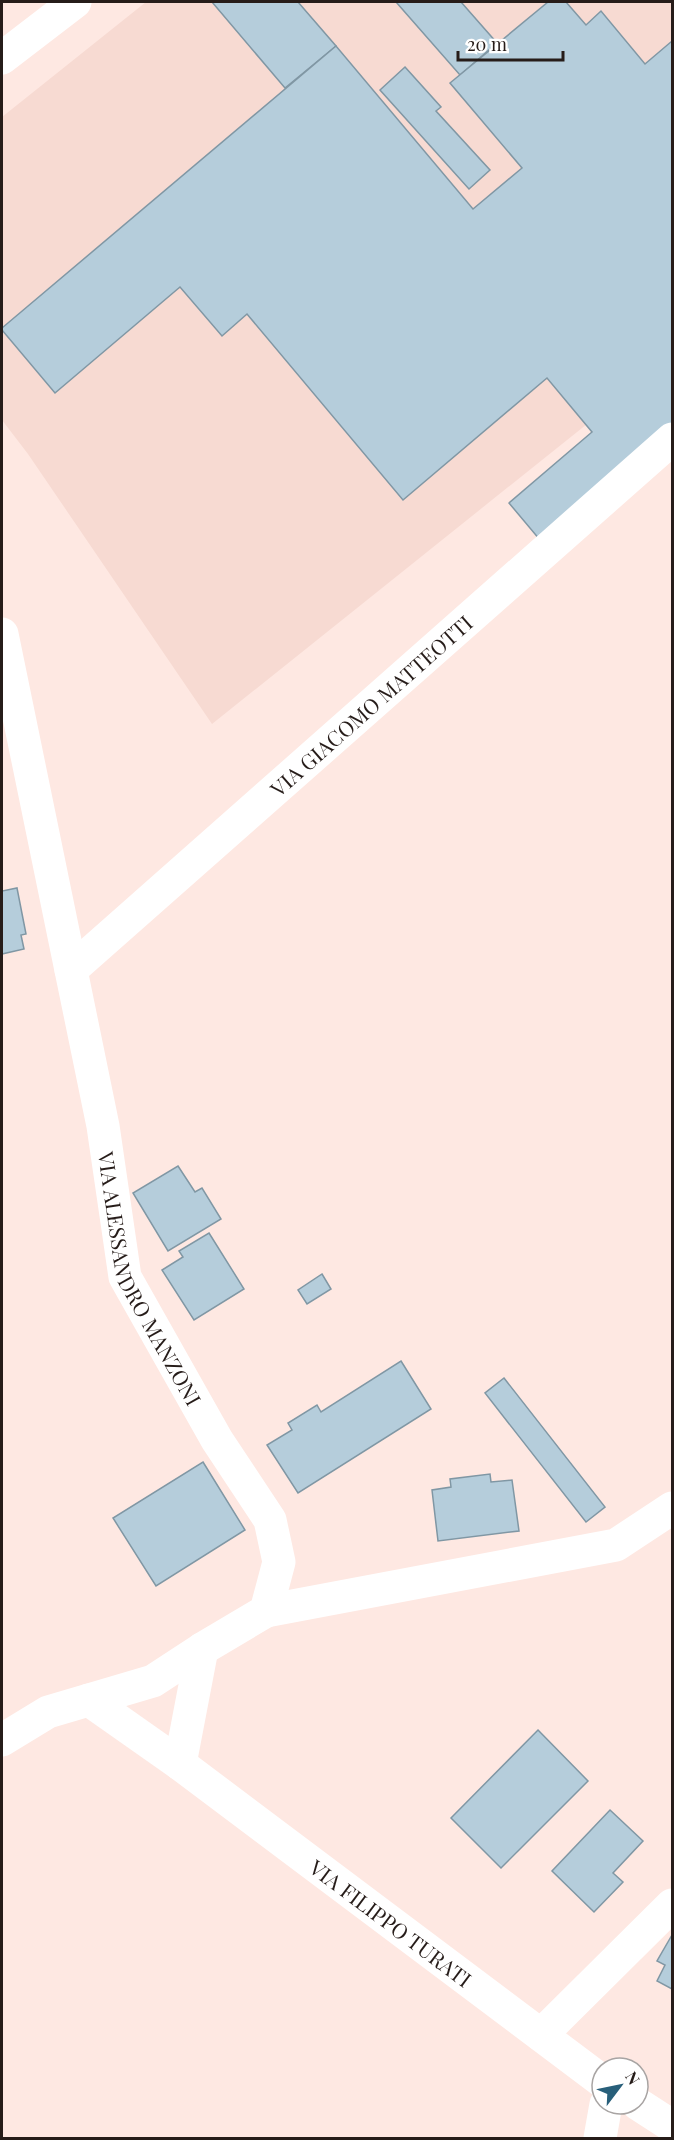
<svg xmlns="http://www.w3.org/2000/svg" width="674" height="2140" font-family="'Playfair Display',serif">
  <rect width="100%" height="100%" fill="#fee8e2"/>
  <polygon fill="#f7dad2" points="146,2 672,2 672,356 212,724 28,454 2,420 2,117"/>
  <g fill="#b5cddb" stroke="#8097a4" stroke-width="1.5">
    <polygon points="212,2 298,2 336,46 285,88"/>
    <polygon points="396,2 461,2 497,43 460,75"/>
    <polygon points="548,2 566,2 586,25 601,11 645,64 672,41 672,428 540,540 509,503 592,432 547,378 403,500 247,314 222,336 180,287 55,393 2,330 2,328 336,46 473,209 522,168 450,83"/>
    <polygon points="405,67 441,107 436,111 490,170 469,189 380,90"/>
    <polygon points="17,888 26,934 21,935 24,949 2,954 2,891"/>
    <polygon points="178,1166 195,1192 202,1188 221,1219 168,1251 133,1193"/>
    <polygon points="209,1233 244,1289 194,1320 162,1270 183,1257 179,1251"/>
    <polygon points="322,1274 331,1289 307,1304 298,1290"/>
    <polygon points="401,1361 431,1409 298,1493 267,1445 292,1430 288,1423 317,1405 321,1412"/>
    <polygon points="504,1378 605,1507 586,1522 485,1393"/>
    <polygon points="203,1462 245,1530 156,1586 113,1518"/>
    <polygon points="490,1474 491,1482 512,1480 519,1531 438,1541 432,1490 451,1487 450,1479"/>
    <polygon points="538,1730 588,1781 501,1868 451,1818"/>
    <polygon points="610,1810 643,1841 613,1873 623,1882 594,1912 552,1871"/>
    <polygon points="672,1935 672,1989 657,1981 665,1965 657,1961"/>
  </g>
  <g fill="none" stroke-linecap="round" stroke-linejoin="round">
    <g stroke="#fff" stroke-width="33">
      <path id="s1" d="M2 634 103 1126 125 1277 217 1440 270 1520 279 1562 266 1611 202 1649 153 1681 48 1712 2 1740"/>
      <path id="s2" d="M71 970 672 439"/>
      <polyline points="266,1611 616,1545 672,1508"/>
      <polyline points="89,1700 180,1764 202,1649"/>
      <path id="s3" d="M180 1764 602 2081"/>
      <polyline points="541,2035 672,1905"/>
      <polyline points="638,2104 672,2126"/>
      <polyline points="600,2138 606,2104"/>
    </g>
    <polyline stroke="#fff" stroke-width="33" points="2,58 75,2"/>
  </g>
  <g text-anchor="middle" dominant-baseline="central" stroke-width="4.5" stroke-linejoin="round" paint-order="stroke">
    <g font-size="21" fill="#261c19" stroke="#fff">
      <text stroke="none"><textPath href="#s2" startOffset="400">VIA GIACOMO MATTEOTTI</textPath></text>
      <text stroke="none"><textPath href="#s1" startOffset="664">VIA ALESSANDRO MANZONI</textPath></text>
      <text stroke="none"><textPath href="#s3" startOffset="264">VIA FILIPPO TURATI</textPath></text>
    </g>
  </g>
  <rect width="674" height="2140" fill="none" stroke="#261c19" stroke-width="6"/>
  <g transform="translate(620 2086) rotate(58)"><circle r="28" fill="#ffffff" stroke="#a8a4a3" stroke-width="1.5"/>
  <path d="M0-4.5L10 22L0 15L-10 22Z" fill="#285f7a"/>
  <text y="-9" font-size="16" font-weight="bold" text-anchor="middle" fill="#261c19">N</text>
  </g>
  <path d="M458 51v9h105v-9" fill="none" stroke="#261c19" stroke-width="3"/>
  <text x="467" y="51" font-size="18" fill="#261c19" stroke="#ffffff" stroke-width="4.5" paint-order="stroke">20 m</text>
</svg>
